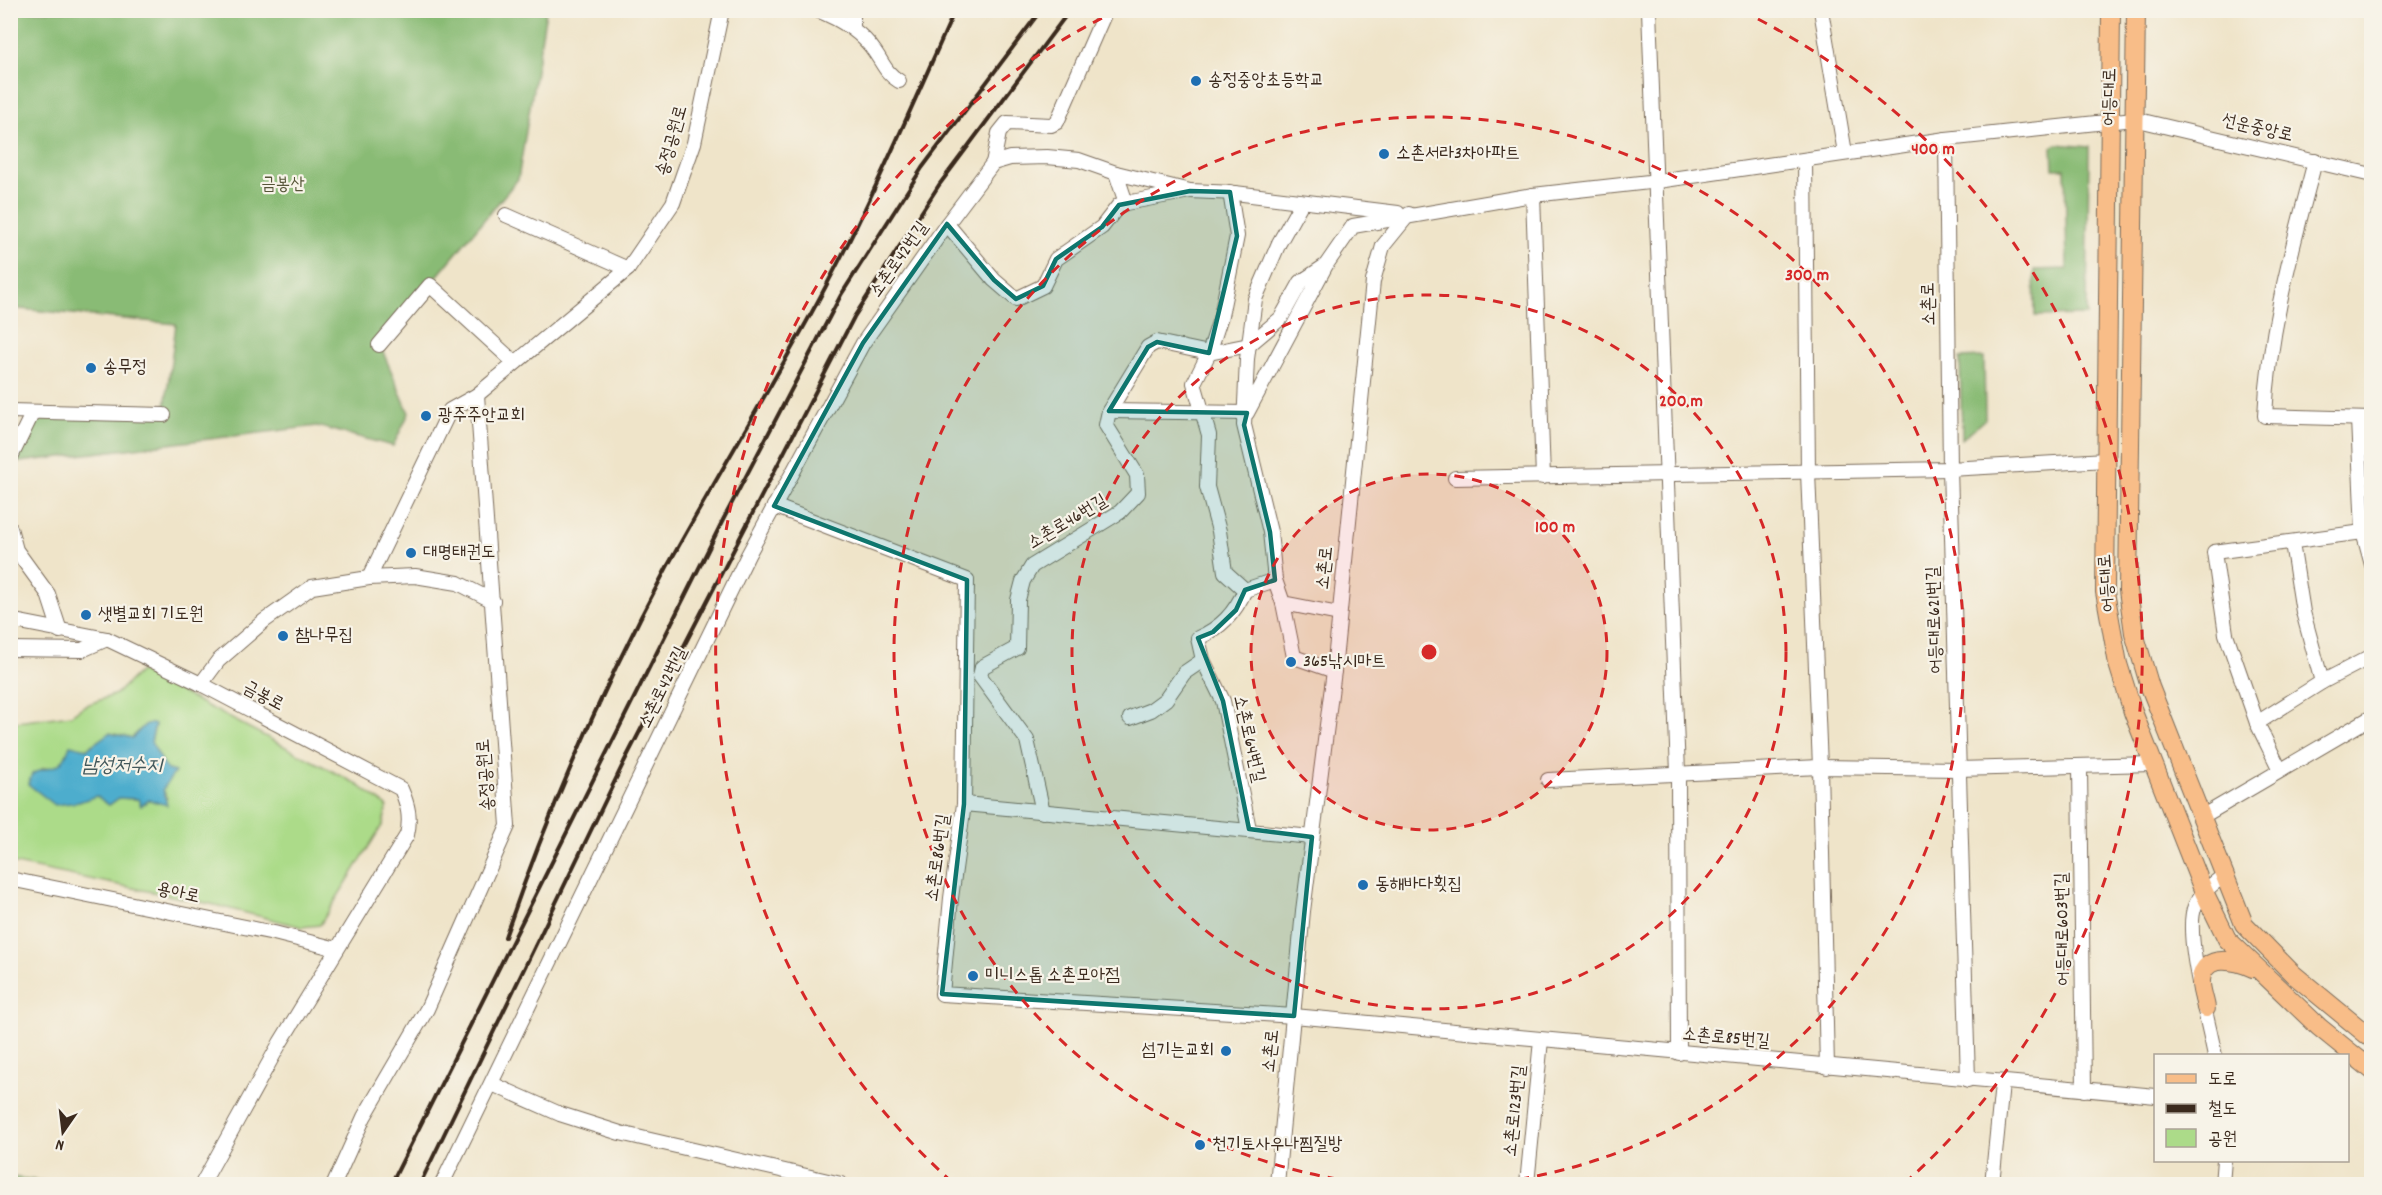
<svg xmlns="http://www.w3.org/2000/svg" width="2382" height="1195" font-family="Dekko,'Poor Story',sans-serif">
  <rect width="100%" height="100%" fill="#f7f3e8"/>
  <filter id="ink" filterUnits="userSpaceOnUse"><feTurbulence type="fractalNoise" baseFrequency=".0167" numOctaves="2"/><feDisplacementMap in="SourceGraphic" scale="12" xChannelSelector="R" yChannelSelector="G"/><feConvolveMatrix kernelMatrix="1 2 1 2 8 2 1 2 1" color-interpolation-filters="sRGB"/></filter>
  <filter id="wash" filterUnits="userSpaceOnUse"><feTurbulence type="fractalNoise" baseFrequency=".008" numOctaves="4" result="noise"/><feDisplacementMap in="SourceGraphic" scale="24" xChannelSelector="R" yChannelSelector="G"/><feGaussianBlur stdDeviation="1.35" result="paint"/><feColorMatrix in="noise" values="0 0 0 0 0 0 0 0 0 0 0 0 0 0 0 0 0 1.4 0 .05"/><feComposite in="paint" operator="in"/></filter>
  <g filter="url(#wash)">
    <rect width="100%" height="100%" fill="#efe4c9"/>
    <path fill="#acdb89" stroke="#748254" stroke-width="1.5" fill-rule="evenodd" d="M140 671 355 783 387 806 383 824 320 925 302 927 211 904 11 863 10 723 71 715 84 706 116 694ZM146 724 155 725 151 742 167 770 174 772 163 789 167 798 149 800 119 798 109 805 96 795 79 802 42 793 28 783 43 768H56L110 733 132 738Z"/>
    <g fill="#89bb75" stroke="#62724a" stroke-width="1.5">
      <polygon points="11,11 546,11 518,179 380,345 409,413 393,446 317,426 11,463 32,414 164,415 176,324 11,308"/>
      <polygon points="2057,144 2089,147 2087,315 2035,316 2034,270 2067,269 2065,169 2053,169 2052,147"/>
      <polygon points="1984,357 1985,419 1962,439 1960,358"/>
      <polygon points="10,1177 11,1177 63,1184 11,1184"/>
    </g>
    <path fill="#4eadcd" stroke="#446c76" stroke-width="1.5" d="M146 724H155L151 742 167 770 175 772 163 789 167 805 149 800 141 806 138 799 119 798 109 805 96 796 79 802 55 805 28 784 32 774C54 762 60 774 70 745L87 749 109 733 132 738Z"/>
  </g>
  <g filter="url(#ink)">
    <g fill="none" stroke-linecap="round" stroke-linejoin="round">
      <defs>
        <g id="minor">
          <path d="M817 10C840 19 861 31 875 52 884 65 886 73 899 81"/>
          <polyline points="1649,10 1678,773 1679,1053"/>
          <polyline points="1821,10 1845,153"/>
          <polyline points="853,28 853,10"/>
          <polyline points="1946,139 1950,469 1968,1080"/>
          <polyline points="1805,160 1808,472 1820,767 1827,1067"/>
          <path d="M2315 161C2293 246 2269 328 2265 416L2372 419"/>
          <polyline points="993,163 999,133 1007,123 1051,125 1057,122 1106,10"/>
          <polyline points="1116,173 1190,191 1235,193 1398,213"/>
          <path d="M1230 192 1237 236 1221 316 1209 353 1194 383 1209 435 1207 487 1219 531 1225 572 1245 590C1235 613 1221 628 1198 638L1203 660 1223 701 1249 829"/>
          <polyline points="1533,195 1543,477"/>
          <polyline points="1126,203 1119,205 1102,227 1056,259 1043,286 1016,299 994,280 947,224 993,163 1010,158 1047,157 1079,160 1116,173 1126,203 1190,191"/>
          <polyline points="506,215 628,269"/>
          <polyline points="379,345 430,285 515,363"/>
          <polyline points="10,411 164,415"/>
          <polyline points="1109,411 1247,413 1326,265 1353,226 1533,195 1658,181 1946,139 2134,119 2372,175"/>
          <polyline points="2358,419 2363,532 2372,565"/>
          <polyline points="10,459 32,414"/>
          <polyline points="1455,478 1950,469 2106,460"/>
          <polyline points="774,506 967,580 964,804 951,898 942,994 1294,1016 2156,1096"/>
          <polyline points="10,528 16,550 48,594 60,631"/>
          <polyline points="2292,543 2303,612 2322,682"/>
          <polyline points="369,578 450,410 477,395"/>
          <polyline points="1275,580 1270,532 1244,425 1247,359 1255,299 1279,243 1302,202"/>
          <polyline points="1245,590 1275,580 1283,603 1339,614"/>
          <polyline points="1283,603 1294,657 1334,671"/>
          <path d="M10 620 107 639 201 684 401 789C408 805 411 818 407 835L280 1043 202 1184"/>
          <polyline points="10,649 82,650 107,639"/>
          <polyline points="201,684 218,661 264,621 312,587 369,578 415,576 458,583 493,601"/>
          <polyline points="1130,718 1151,710 1166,699 1184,673 1203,660"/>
          <polyline points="2257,723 2322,682 2372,656"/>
          <polyline points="2080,767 2084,1090"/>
          <polyline points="2280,770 2257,723 2226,634 2214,552 2363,532"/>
          <polyline points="1548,780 1820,767 1958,769 2153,764"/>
          <polyline points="964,804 1312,837"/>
          <polyline points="1043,812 1027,740 980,676 982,667 1017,648 1018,600 1023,581 1032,566 1120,512 1138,493 1137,475 1106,425 1109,411 1148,347 1157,342 1209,353 1249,345 1281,318 1301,282 1325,266"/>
          <polyline points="2203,816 2372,717"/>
          <polyline points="10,879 274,933 337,949"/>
          <path d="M2215 1056C2209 1023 2183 933 2195 906 2201 892 2214 883 2226 874"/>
          <polyline points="492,1084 560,1114 620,1133 841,1184"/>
          <polyline points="334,1184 364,1117 427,1009 508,826 477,395 628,269 673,203 694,143 722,10"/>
          <polyline points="442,1184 748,555 863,343 947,224"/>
          <polyline points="1277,1184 1303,911 1334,671 1373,281 1383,246 1409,214"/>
          <polyline points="1527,1184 1541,1040"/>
          <polyline points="1992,1184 2002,1084"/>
          <polyline points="2222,1184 2224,1160"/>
        </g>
        <g id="major">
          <polyline points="2111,10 2105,592 2118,664 2133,712 2204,892 2227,939 2319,1027 2372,1070"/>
          <polyline points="2136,10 2128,590 2134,633 2150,687 2244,924 2293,974 2372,1039"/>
          <path d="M2206 1008C2205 1000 2200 988 2201 980 2204 952 2237 961 2253 968"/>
        </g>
      </defs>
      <use href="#minor" stroke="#7a6b5a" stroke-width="16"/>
      <use href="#major" stroke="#7a6b5a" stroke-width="20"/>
      <use href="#minor" stroke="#fff" stroke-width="14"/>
      <use href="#major" stroke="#f8bd88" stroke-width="18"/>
      <g stroke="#3b2a1e" stroke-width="4">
        <path d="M505 937C549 810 603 686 667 567 716 478 769 391 818 301 869 207 911 108 955 10"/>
        <polyline points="391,1184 723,520 841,295 922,168 1041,10"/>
        <polyline points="420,1184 624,762 854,317 939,185 1070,10"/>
      </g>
    </g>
  </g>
  <path fill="#0f766e" fill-opacity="0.2" stroke="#0f766e" stroke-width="4.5" stroke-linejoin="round" d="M1190 191 1230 192 1237 236 1209 353 1157 342 1148 347 1109 411 1247 413 1244 425 1270 532 1275 580 1245 590 1236 610 1213 632 1198 638 1223 701 1249 829 1312 837 1294 1016 942 994 964 804 967 580 774 506 863 343 947 224 994 280 1016 299 1043 286 1056 259 1102 227 1119 205Z"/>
  <circle cx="1429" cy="652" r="178" fill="#d62828" fill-opacity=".12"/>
  <g fill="none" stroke="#d62828" stroke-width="3" stroke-dasharray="10 8">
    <circle cx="1429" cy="652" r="178"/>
    <circle cx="1429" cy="652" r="357"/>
    <path d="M1373 1184A535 535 0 1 1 1485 1184"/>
    <path d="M952 1182A713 713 0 0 1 1116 11M1742 11A713 713 0 0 1 1906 1182"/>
  </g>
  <g fill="#1f6fb2" stroke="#f7f3e8" stroke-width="2">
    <circle cx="1196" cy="81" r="6"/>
    <circle cx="1384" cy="154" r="6"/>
    <circle cx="91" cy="368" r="6"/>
    <circle cx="426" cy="416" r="6"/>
    <circle cx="411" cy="553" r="6"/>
    <circle cx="86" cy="615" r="6"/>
    <circle cx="283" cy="636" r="6"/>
    <circle cx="1291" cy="662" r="6"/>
    <circle cx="1363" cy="885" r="6"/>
    <circle cx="973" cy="976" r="6"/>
    <circle cx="1226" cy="1051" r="6"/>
    <circle cx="1200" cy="1145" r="6"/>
  </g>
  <g text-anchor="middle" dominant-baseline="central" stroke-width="4.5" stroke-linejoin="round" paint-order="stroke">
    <g font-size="18" fill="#3b2a1e" stroke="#f7f3e8" text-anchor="start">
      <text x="1208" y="81">송정중앙초등학교</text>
      <text x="1396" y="154">소촌서라3차아파트</text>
      <text x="103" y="368">송무정</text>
      <text x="438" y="416">광주주안교회</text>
      <text x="423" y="553">대명태권도</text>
      <text x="98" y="615">샛별교회 기도원</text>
      <text x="295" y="636">참나무집</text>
      <text x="1303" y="662">365낚시마트</text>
      <text x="1375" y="885">동해바다횟집</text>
      <text x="985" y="976">미니스톱 소촌모아점</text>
      <text x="1214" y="1051" text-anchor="end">섬기는교회</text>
      <text x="1212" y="1145">천기토사우나찜질방</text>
    </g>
    <g font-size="18" fill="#3b2a1e" stroke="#f7f3e8">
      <text transform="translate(2111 97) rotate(-89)">어등대로</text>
      <text transform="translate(2257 129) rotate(13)">선운중앙로</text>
      <text transform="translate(673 141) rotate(-74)">송정공원로</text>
      <text transform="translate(900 260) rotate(-55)">소촌로42번길</text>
      <text transform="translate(1930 304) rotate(-91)">소촌로</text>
      <text transform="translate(1068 523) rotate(-31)">소촌로46번길</text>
      <text transform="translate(1326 568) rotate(-84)">소촌로</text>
      <text transform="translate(2108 583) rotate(-94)">어등대로</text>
      <text transform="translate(1936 620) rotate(-92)">어등대로621번길</text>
      <text transform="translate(664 688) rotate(-64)">소촌로42번길</text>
      <text transform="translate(263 697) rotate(28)">금봉로</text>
      <text transform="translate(1248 739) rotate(77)">소촌로64번길</text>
      <text transform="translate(487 775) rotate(-94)">송정공원로</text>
      <text transform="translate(939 858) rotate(-82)">소촌로86번길</text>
      <text transform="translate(178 894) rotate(12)">용아로</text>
      <text transform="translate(2064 929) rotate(-91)">어등대로603번길</text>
      <text transform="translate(1726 1039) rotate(5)">소촌로85번길</text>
      <text transform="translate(1272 1051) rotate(-84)">소촌로</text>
      <text transform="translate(1516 1111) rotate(-84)">소촌로123번길</text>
    </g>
    <g font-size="18" fill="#575639" stroke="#f7f3e8">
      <text x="283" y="185">금봉산</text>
    </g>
    <g font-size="20" font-style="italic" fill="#42585b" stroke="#f7f3e8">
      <text x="122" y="767">남성저수지</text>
    </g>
  </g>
  <circle cx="1429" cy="652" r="9" fill="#d62828" stroke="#f7f3e8" stroke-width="3"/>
  <g font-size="18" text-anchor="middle" font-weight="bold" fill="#d62828" stroke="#f7f3e8" stroke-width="4.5" stroke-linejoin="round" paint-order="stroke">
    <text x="1933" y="154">400 m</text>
    <text x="1807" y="280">300 m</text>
    <text x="1681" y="406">200 m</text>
    <text x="1555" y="532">100 m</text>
  </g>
  <rect width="2382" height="1195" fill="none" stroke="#f7f3e8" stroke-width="36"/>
  <rect x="2154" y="1054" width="195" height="108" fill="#f7f3e8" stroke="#aca397" stroke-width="1.5"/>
  <rect x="2166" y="1074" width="30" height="9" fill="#f8bd88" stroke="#aca397" stroke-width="1.5"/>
  <text x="2208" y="1084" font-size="18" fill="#3b2a1e">도로</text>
  <rect x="2166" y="1104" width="30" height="9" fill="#3b2a1e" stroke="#aca397" stroke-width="1.5"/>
  <text x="2208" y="1114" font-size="18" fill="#3b2a1e">철도</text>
  <rect x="2166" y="1129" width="30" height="18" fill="#acdb89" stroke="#aca397" stroke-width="1.5"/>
  <text x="2208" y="1144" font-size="18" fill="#3b2a1e">공원</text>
  <g transform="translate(63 1132) rotate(194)" stroke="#f7f3e8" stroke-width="4.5" paint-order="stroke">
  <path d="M0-4.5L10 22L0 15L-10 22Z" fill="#3b2a1e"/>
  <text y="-9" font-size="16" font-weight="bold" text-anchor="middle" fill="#3b2a1e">N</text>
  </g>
</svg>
